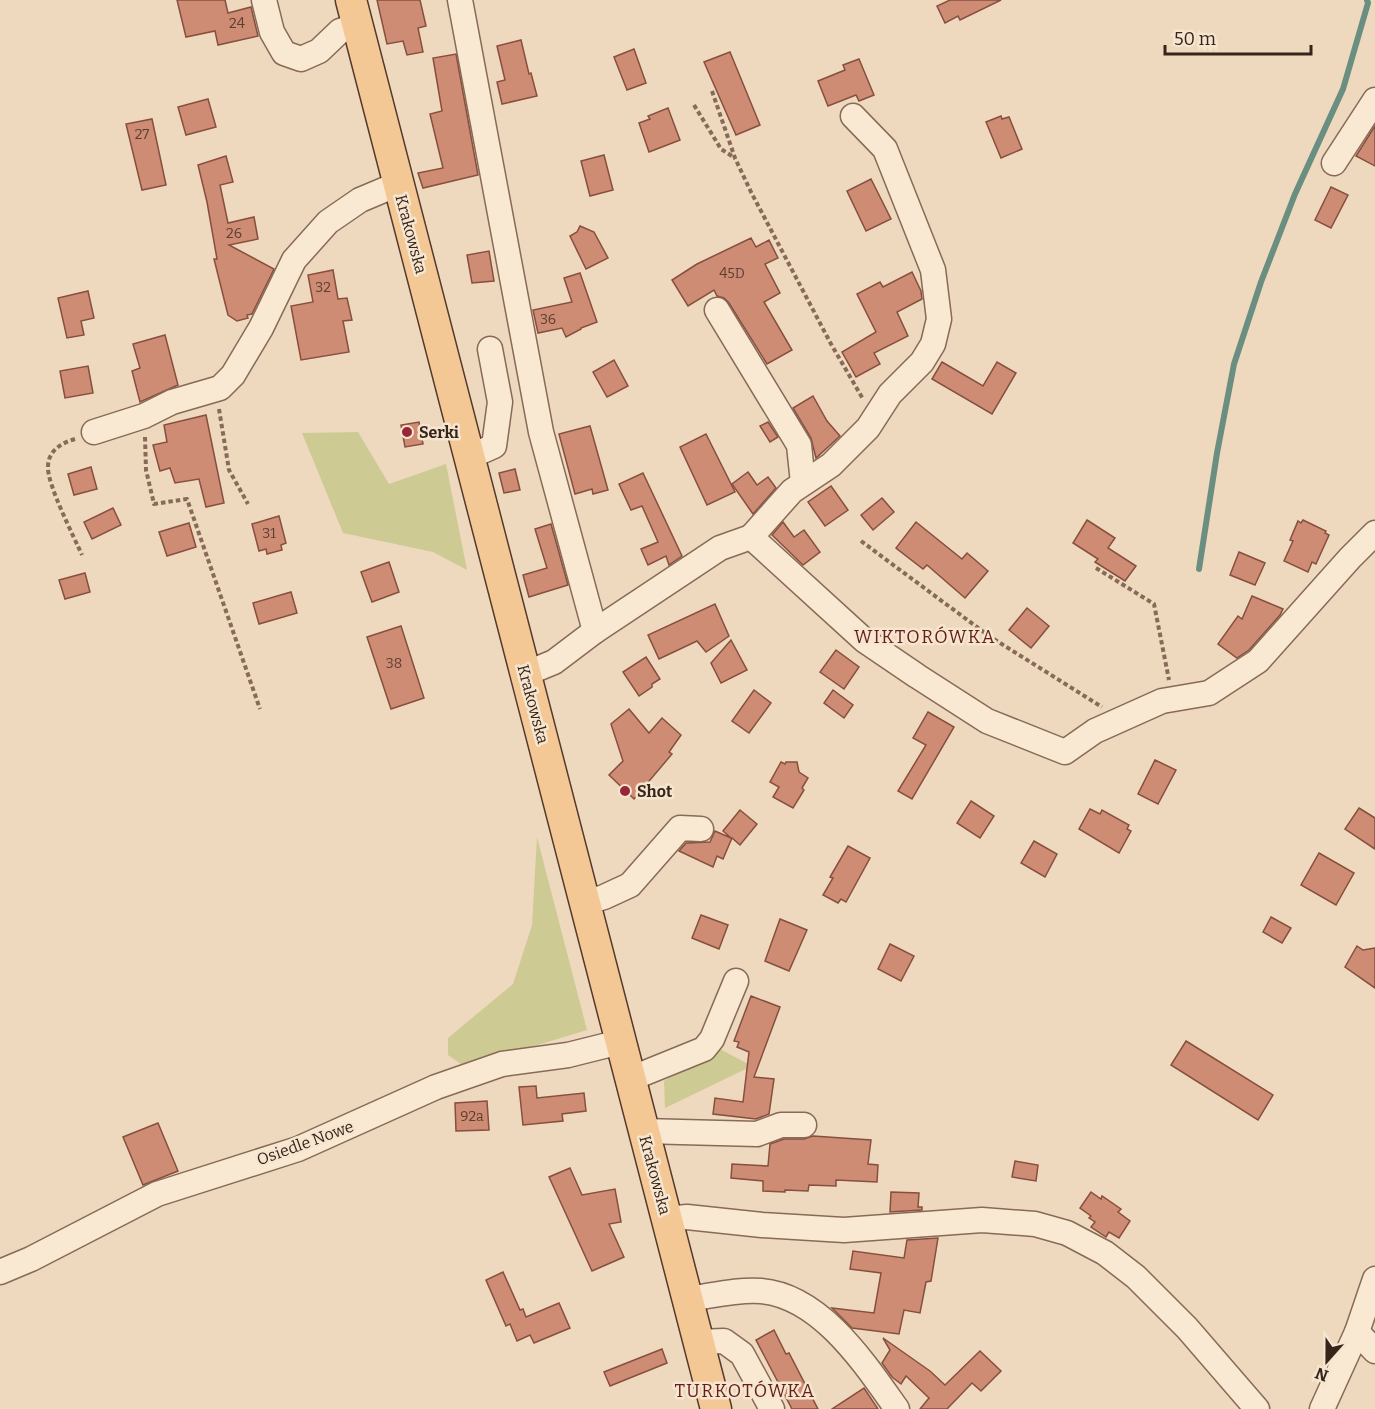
<svg xmlns="http://www.w3.org/2000/svg" width="1375" height="1409" font-family="Bitter,serif">
  <rect width="100%" height="100%" fill="#eed9bf"/>
  <g fill="#cdcb93">
    <polygon points="358,432 389,484 446,464 467,570 433,552 343,533 302,433"/>
    <polygon points="537,837 587,1030 465,1067 448,1055 448,1038 513,984 532,925"/>
    <polygon points="718,1048 752,1066 665,1108 664,1081"/>
  </g>
  <g fill="none" stroke-linecap="round" stroke-linejoin="round">
    <polyline stroke="#6a8e80" stroke-width="6" points="1199,569 1217,453 1234,364 1261,282 1295,194 1343,89 1368,3 1367,0"/>
  </g>
  <g fill="#ce8c74" stroke="#874f3d" stroke-width="1.5">
    <polygon points="177,0 225,0 228,13 251,7 258,36 218,45 215,31 186,37"/>
    <polygon points="377,0 420,0 426,26 418,28 423,52 407,55 403,41 387,44"/>
    <polygon points="950,0 1001,0 960,20 958,16 945,23 937,6"/>
    <polygon points="521,40 529,74 531,73 537,96 502,104 497,82 505,80 497,46"/>
    <polygon points="634,49 646,83 627,90 614,57"/>
    <polygon points="730,52 760,125 736,135 704,62"/>
    <polygon points="456,54 478,175 423,188 418,173 443,168 430,114 442,111 433,58"/>
    <polygon points="859,59 874,95 859,101 856,95 828,106 818,81 845,70 843,65"/>
    <polygon points="208,99 216,127 186,135 178,107"/>
    <polygon points="668,108 680,140 649,152 639,123 650,119 648,116"/>
    <polygon points="1001,116 1002,119 1009,117 1022,149 1001,158 986,122"/>
    <polygon points="152,119 166,185 142,190 126,124"/>
    <polygon points="1375,126 1375,166 1356,156"/>
    <polygon points="604,155 613,190 590,196 581,161"/>
    <polygon points="226,156 233,182 220,185 228,223 254,217 258,239 229,245 274,269 252,314 247,315 248,318 237,321 228,315 214,259 217,259 207,202 198,165"/>
    <polygon points="871,179 891,219 866,231 847,191"/>
    <polygon points="1331,187 1348,195 1331,228 1315,220"/>
    <polygon points="580,226 594,232 608,258 586,269 570,236 577,232"/>
    <polygon points="751,238 756,247 769,240 778,258 765,264 780,293 764,302 792,350 767,364 729,303 724,298 717,296 714,290 688,306 672,280 697,264"/>
    <polygon points="489,251 494,281 472,283 467,255"/>
    <polygon points="333,270 338,299 347,298 352,320 343,321 349,352 301,360 291,306 313,302 308,275"/>
    <polygon points="912,272 921,291 922,299 897,312 908,336 874,353 880,364 856,377 842,352 876,332 857,294 880,282 883,287"/>
    <polygon points="580,273 597,322 581,328 581,329 566,337 562,328 538,333 533,310 572,302 564,278"/>
    <polygon points="88,291 94,318 81,321 84,335 67,338 58,298"/>
    <polygon points="165,335 178,385 140,402 132,371 140,368 133,344"/>
    <polygon points="614,360 628,386 607,397 593,372"/>
    <polygon points="942,362 983,386 997,362 1016,373 992,414 932,379"/>
    <polygon points="88,366 93,393 65,398 60,371"/>
    <polygon points="813,396 827,421 840,436 816,458 811,438 793,408"/>
    <polygon points="206,415 224,503 206,507 199,479 175,483 170,468 160,471 153,445 167,442 164,425"/>
    <polygon points="419,422 423,444 405,447 401,425"/>
    <polygon points="768,422 778,437 770,442 760,426"/>
    <polygon points="590,426 608,490 593,494 592,489 575,494 559,434"/>
    <polygon points="706,434 735,492 707,505 680,447"/>
    <polygon points="91,467 97,489 74,495 68,474"/>
    <polygon points="515,469 520,490 504,493 499,473"/>
    <polygon points="748,472 757,485 768,477 776,488 753,514 732,484"/>
    <polygon points="643,473 682,556 669,565 666,556 648,565 641,549 658,542 642,506 631,510 619,484"/>
    <polygon points="831,486 848,510 825,526 808,502"/>
    <polygon points="882,498 894,512 873,530 861,515"/>
    <polygon points="113,508 121,525 92,539 84,522"/>
    <polygon points="279,516 286,543 281,545 282,550 267,554 266,549 259,551 252,524"/>
    <polygon points="1087,520 1115,538 1108,548 1136,566 1125,581 1095,562 1098,559 1073,543"/>
    <polygon points="1303,520 1326,531 1325,533 1329,535 1316,564 1312,562 1308,572 1284,561 1293,541 1290,540 1298,521 1301,523"/>
    <polygon points="783,522 794,537 804,530 820,552 803,565 772,535"/>
    <polygon points="916,522 962,559 967,553 988,571 965,598 927,565 923,569 896,548"/>
    <polygon points="189,523 196,547 167,556 159,532"/>
    <polygon points="551,524 568,585 529,597 523,575 547,568 535,529"/>
    <polygon points="1239,552 1265,563 1255,585 1230,575"/>
    <polygon points="389,562 399,592 372,602 361,572"/>
    <polygon points="85,573 90,592 65,599 59,580"/>
    <polygon points="291,592 297,613 259,624 253,603"/>
    <polygon points="1252,596 1283,609 1280,615 1249,650 1237,658 1218,644 1238,616 1242,619"/>
    <polygon points="715,604 729,636 706,652 697,641 659,659 648,635"/>
    <polygon points="1027,608 1049,626 1031,648 1009,630"/>
    <polygon points="401,626 424,698 391,709 367,637"/>
    <polygon points="731,640 747,670 721,683 711,663"/>
    <polygon points="836,650 859,667 844,689 820,672"/>
    <polygon points="646,657 660,679 652,684 652,687 639,696 623,672"/>
    <polygon points="754,690 771,703 749,733 732,721"/>
    <polygon points="833,690 853,705 844,718 824,703"/>
    <polygon points="629,709 649,733 662,718 681,735 669,752 672,754 634,799 609,775 623,761 611,724"/>
    <polygon points="928,712 954,727 912,799 898,791 926,745 913,738"/>
    <polygon points="1155,760 1176,770 1158,804 1138,794"/>
    <polygon points="781,762 785,764 786,762 797,762 799,772 808,778 802,788 804,790 793,808 773,797 779,787 770,782"/>
    <polygon points="971,801 994,816 980,838 957,823"/>
    <polygon points="1359,808 1375,818 1375,849 1345,829"/>
    <polygon points="1090,809 1100,814 1102,810 1129,825 1127,829 1131,831 1119,853 1079,829"/>
    <polygon points="740,810 757,824 740,845 732,838 723,859 717,856 713,867 679,851 686,843 710,842 715,831 731,838 723,831"/>
    <polygon points="1034,841 1057,854 1045,877 1021,863"/>
    <polygon points="848,846 870,858 846,902 841,899 838,903 823,895 833,878 830,877"/>
    <polygon points="1319,853 1354,873 1336,905 1301,885"/>
    <polygon points="701,915 728,925 719,949 692,938"/>
    <polygon points="1271,917 1291,928 1282,943 1263,932"/>
    <polygon points="780,919 807,930 789,971 765,961"/>
    <polygon points="890,944 914,956 901,981 878,969"/>
    <polygon points="1357,946 1363,950 1375,948 1375,988 1345,967"/>
    <polygon points="751,996 780,1007 754,1077 774,1079 769,1114 756,1119 713,1114 715,1098 743,1102 749,1052 737,1047 739,1042 734,1041"/>
    <polygon points="1186,1041 1273,1095 1258,1120 1171,1065"/>
    <polygon points="536,1086 537,1098 584,1093 586,1111 562,1114 563,1121 523,1125 519,1087"/>
    <polygon points="487,1101 489,1130 456,1131 455,1103"/>
    <polygon points="158,1123 178,1171 143,1185 123,1137"/>
    <polygon points="813,1136 871,1140 868,1164 878,1165 877,1182 836,1180 836,1186 809,1185 808,1191 785,1190 785,1192 763,1191 763,1181 731,1178 732,1164 768,1166 770,1144 784,1139 804,1139"/>
    <polygon points="1015,1161 1038,1165 1036,1181 1012,1177"/>
    <polygon points="570,1168 582,1195 615,1189 621,1222 609,1224 624,1257 592,1271 549,1177"/>
    <polygon points="891,1192 919,1193 918,1207 922,1207 922,1210 890,1212"/>
    <polygon points="1091,1192 1101,1199 1102,1196 1121,1209 1118,1212 1130,1221 1119,1238 1109,1232 1106,1237 1091,1227 1095,1222 1089,1218 1091,1216 1080,1208"/>
    <polygon points="938,1238 931,1281 926,1282 920,1313 904,1310 899,1334 852,1328 832,1308 874,1313 881,1273 850,1269 853,1251 904,1258 907,1240"/>
    <polygon points="503,1272 520,1310 523,1309 526,1317 559,1303 570,1328 534,1343 530,1335 517,1341 510,1324 506,1326 486,1280"/>
    <polygon points="774,1330 786,1354 789,1353 818,1409 792,1409 756,1340"/>
    <polygon points="883,1338 930,1371 945,1385 980,1351 1001,1371 981,1391 972,1383 947,1409 920,1409 929,1398 906,1376 901,1384 892,1377 882,1363 890,1350"/>
    <polygon points="662,1349 667,1363 610,1386 604,1372"/>
    <polygon points="864,1388 878,1409 832,1409"/>
  </g>
  <g fill="none" stroke-linecap="round" stroke-linejoin="round">
    <defs>
      <g id="minor">
        <polyline points="264,0 272,32 284,53 301,59 319,51 340,31 357,25"/>
        <polyline points="460,0 541,432 595,631"/>
        <polyline points="1334,163 1375,100"/>
        <polyline points="717,310 799,445 803,483"/>
        <polyline points="94,432 144,416 172,402 220,388 233,375 261,328 294,260 328,222 360,200 398,184"/>
        <polyline points="469,457 494,446 500,402 490,349"/>
        <polyline points="751,537 792,491 831,465 868,428 890,394 922,362 933,344 939,319 933,270 885,149 853,116"/>
        <polyline points="525,674 554,662 595,631 720,548 751,537 864,640 917,676 987,721 1065,752 1095,731 1162,701 1209,693 1258,661 1350,558 1375,533"/>
        <polyline points="585,903 604,897 630,885 680,828 701,829"/>
        <polyline points="630,1079 704,1049 712,1039 736,981"/>
        <polyline points="643,1131 757,1134 781,1125 804,1125"/>
        <polyline points="667,1219 687,1217 762,1225 844,1230 982,1220 1035,1224 1067,1233 1105,1253 1136,1277 1187,1328 1257,1409"/>
        <polyline points="0,1272 31,1259 157,1194 298,1149 436,1087 502,1064 568,1055 620,1042"/>
        <path d="M687 1299C711 1296 737 1289 761 1291 821 1296 865 1364 897 1409"/>
        <polyline points="1357,1332 1375,1351"/>
        <polyline points="698,1342 724,1341 742,1354 772,1409"/>
        <polyline points="1322,1409 1357,1332 1375,1279"/>
      </g>
      <polyline id="major" points="351,0 716,1409"/>
    </defs>
    <use href="#minor" stroke="#876a57" stroke-width="27"/>
    <use href="#major" stroke="#55392c" stroke-width="33"/>
    <g stroke="#876a57" stroke-width="4" stroke-dasharray="4.5 3" stroke-linecap="butt">
      <polyline points="712,91 735,158 751,192 831,344 863,399"/>
      <polyline points="694,105 721,149 735,158"/>
      <polyline points="219,409 229,470 248,504"/>
      <polyline points="145,437 146,470 154,504 187,499 260,709"/>
      <path d="M75 439C61 443 48 451 48 467 47 484 74 537 82 555"/>
      <polyline points="861,541 989,636 1102,707"/>
      <polyline points="1096,568 1154,604 1169,680"/>
    </g>
    <use href="#minor" stroke="#f9e8d2" stroke-width="24"/>
    <use href="#major" stroke="#f3c895" stroke-width="30"/>
  </g>
  <g fill="#982638" stroke="#f6e5cf" stroke-width="2">
    <circle cx="407" cy="432" r="6"/>
    <circle cx="625" cy="791" r="6"/>
  </g>
  <g text-anchor="middle" dominant-baseline="central" stroke-width="5" stroke-linejoin="round" paint-order="stroke">
    <g font-size="14" fill="#5d3f32">
      <text x="237" y="23">24</text>
      <text x="142" y="134">27</text>
      <text x="234" y="233">26</text>
      <text x="732" y="273">45D</text>
      <text x="323" y="287">32</text>
      <text x="548" y="319">36</text>
      <text x="269" y="533">31</text>
      <text x="394" y="663">38</text>
      <text x="472" y="1116">92a</text>
    </g>
    <g font-size="16" fill="#37251c" stroke="#f6e5cf">
      <text transform="translate(411 234) rotate(75)">Krakowska</text>
      <text transform="translate(533 704) rotate(75)">Krakowska</text>
      <text transform="translate(305 1143) rotate(-20)">Osiedle Nowe</text>
      <text transform="translate(655 1175) rotate(75)">Krakowska</text>
    </g>
    <g font-size="16" font-weight="bold" fill="#37251c" stroke="#f6e5cf" text-anchor="start">
      <text x="419" y="432">Serki</text>
      <text x="637" y="791">Shot</text>
    </g>
    <g font-size="18" letter-spacing="1.5" fill="#641f1b" stroke="#f6e5cf">
      <text x="925" y="637">WIKTORÓWKA</text>
      <text x="745" y="1391">TURKOTÓWKA</text>
    </g>
  </g>
  <g transform="translate(1327 1361) rotate(201)" stroke="#f6e5cf" stroke-width="4.5" paint-order="stroke">
  <path d="M0-4.5L10 22L0 15L-10 22Z" fill="#37251c"/>
  <text y="-9" font-size="16" font-weight="bold" text-anchor="middle" fill="#37251c">N</text>
  </g>
  <path d="M1165 45v9h146v-9" fill="none" stroke="#37251c" stroke-width="3"/>
  <text x="1174" y="45" font-size="18" fill="#37251c" stroke="#f6e5cf" stroke-width="4.5" paint-order="stroke">50 m</text>
</svg>
